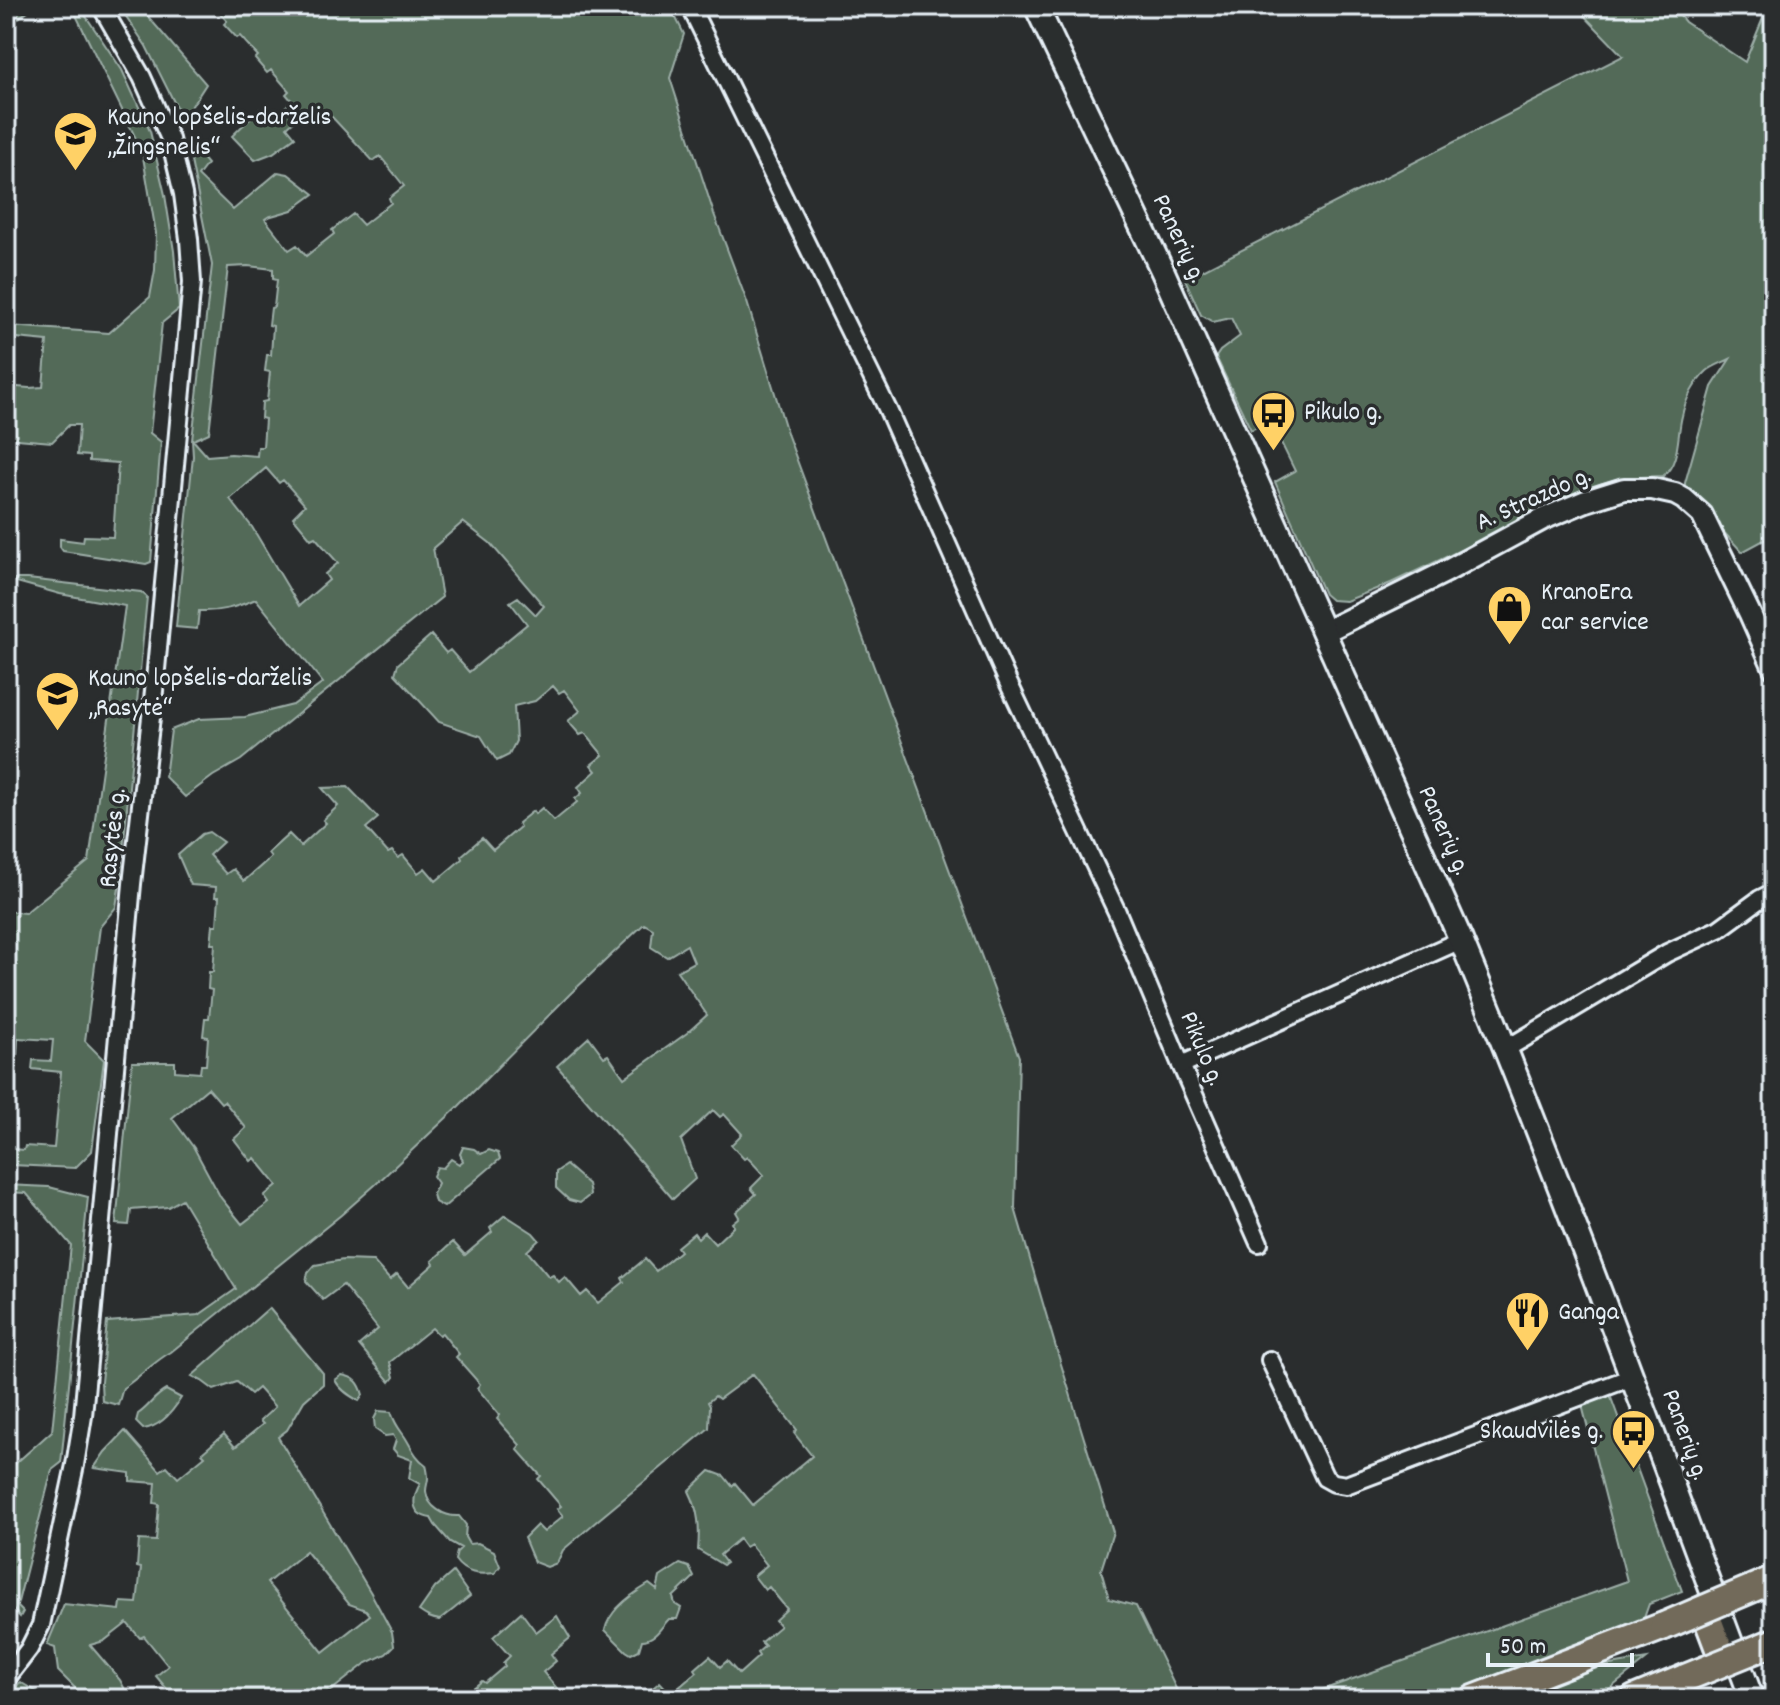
<svg xmlns="http://www.w3.org/2000/svg" width="1780" height="1705" font-family="Dekko,sans-serif">
  <rect width="100%" height="100%" fill="#2a2d2e"/>
  <filter id="ink" filterUnits="userSpaceOnUse"><feTurbulence type="fractalNoise" baseFrequency=".0125" numOctaves="2"/><feDisplacementMap in="SourceGraphic" scale="16" xChannelSelector="R" yChannelSelector="G"/><feConvolveMatrix kernelMatrix="1 2 1 2 8 2 1 2 1" color-interpolation-filters="sRGB"/></filter>
  <g filter="url(#ink)">
    <g fill="#526a58" stroke="#9daea8" stroke-width="2" fill-rule="evenodd">
      <polygon points="6,6 34,6 6,28"/>
      <polygon points="79,6 122,70 150,131 165,195 174,251 179,309 162,323 150,433 161,442 151,562 146,564 63,551 60,547 60,539 83,542 84,536 113,537 118,463 89,461 89,456 77,455 79,425 69,425 52,442 6,438 6,386 29,388 43,387 47,341 6,337 6,322 9,326 109,333 150,297 155,270 156,233 142,151 75,13 70,7"/>
      <polygon points="119,6 139,6 206,84 184,118 181,116 146,46"/>
      <path d="M214 6H670L684 34 670 78 714 214 747 302 788 436 1019 1057 1015 1208 1056 1348 1113 1532 1101 1570 1109 1599 1136 1606 1181 1699H639L660 1682 671 1694 697 1672 695 1669 710 1656 720 1667 727 1661 739 1674 759 1656 757 1653 765 1646 761 1642 780 1626 775 1620 787 1609 769 1587 765 1590 754 1576 767 1565 750 1544 745 1547 739 1539 720 1555 726 1563 723 1565 698 1550C700 1528 699 1511 689 1491L710 1471 724 1476 732 1486 735 1483 753 1505 812 1456 794 1433 797 1430 753 1374 719 1399 715 1396 708 1402 710 1406 709 1428 598 1520 563 1550 557 1563 547 1567 534 1562 524 1538 537 1525 544 1532 563 1516 557 1509 561 1506 538 1479 541 1476 517 1449 520 1445 497 1419 500 1415 477 1388 480 1384 456 1357 459 1354 442 1333 439 1335 432 1328 390 1362 394 1377 390 1382 359 1345 378 1329 343 1285 323 1300 306 1281 308 1273 315 1265 343 1260 373 1261 390 1280 397 1274 408 1287 434 1264 432 1261 453 1242 465 1255 492 1232 490 1228 505 1215 533 1233 539 1240 527 1251 549 1277 553 1275 559 1282 565 1277 581 1296 587 1291 598 1303 624 1282 622 1278 645 1259 656 1271 680 1251 677 1247 694 1233 698 1238 704 1232 715 1244 734 1226 732 1223 739 1217 736 1212 756 1194 751 1188 764 1175 747 1157 744 1159 731 1145 742 1134 724 1114 720 1117 713 1110 681 1140 695 1179 673 1199 557 1066 589 1037 604 1057 608 1055 624 1078 687 1033 707 1015 677 971 694 962 687 945 667 957 651 947 653 929 644 924 570 994 459 1106 375 1185 341 1215 171 1352C153 1362 140 1377 123 1388L118 1405 102 1401 101 1382 107 1322 199 1315 236 1289 182 1199 168 1207 131 1210 129 1225 116 1224 132 1062H175V1071L200 1073 201 1065H206L208 1037 203 1036 205 1018H209L212 990 208 989 209 972H213L215 944H211L213 925H217L219 897H215L216 887 191 885 178 855 202 834 209 832 223 842 209 855 226 874 233 869 244 881 271 857 268 853 289 834 301 846 326 823 323 820 338 806 322 788 348 787 378 818 366 828 388 853 392 851 398 858 403 855 418 873 425 868 436 881 462 859 461 856 482 838 493 850 520 827 518 823 533 811 535 814 542 808 554 821 577 802 575 799 582 793 578 787 596 771 591 765 603 755 585 733 580 735 568 721 580 711 564 690 559 693 553 686 535 701 514 706 516 741 509 755 497 761 481 736 439 722 395 674 398 664 431 635 446 653 450 650 469 672 527 624 510 602 518 597 536 615 544 606 490 543 463 522 433 548 442 597 241 760 213 776 185 797 165 777 171 730 199 719 245 717 293 705 323 683 256 599C237 607 220 612 199 611L197 629 176 627 193 456 192 440 212 265 189 151 195 150 207 164 198 176 233 210 278 172 288 174 314 194 292 210 268 217 265 219 289 250 297 245 306 256 334 234 332 230 353 214 363 225 391 203 389 198 404 186 380 156 373 161 332 117 321 124 307 109 287 127 295 137 273 153 255 160 232 136 260 109 263 112 267 109 274 117 292 101 286 94 289 91 271 70 267 73 255 59 258 56 240 36 237 38 224 24 227 21ZM248 266 273 269V279L277 280 274 307 271 308 269 325 273 326 271 355H267L265 371 270 372 267 401 262 402 261 418 265 419 263 447H258L257 456 231 454 207 456 193 440 209 433 228 267ZM266 468 279 483 283 480 305 505 293 517 311 539 315 537 338 563 325 574 329 580 299 606 252 527 230 499ZM208 1088 221 1103 224 1101 246 1128 234 1139 251 1161 255 1158 277 1185 264 1196 269 1203 242 1224 221 1198 194 1148 172 1118Z"/>
      <path d="M1575 6H1672L1685 22 1745 62 1768 6H1774V539L1764 540 1742 552C1735 544 1727 536 1720 528 1709 512 1704 498 1685 490V483L1712 387 1730 359C1722 363 1713 366 1707 371 1695 382 1685 400 1682 416 1677 434 1680 464 1663 476L1620 478 1600 484 1391 583 1346 601 1331 600 1324 594 1275 482 1295 471 1270 420 1251 430 1216 357 1220 351 1240 336 1231 318 1213 322 1201 315 1185 279 1623 56Z"/>
      <polygon points="6,579 28,579 141,592 147,597 120,882 116,907 100,927 85,1041 104,1060 92,1151 75,1168 12,1165 13,1149 24,1150 25,1146 54,1148 61,1072 32,1069 33,1060 51,1061 53,1040 18,1038 17,1056 6,1057 6,911 25,913 89,861 125,606 60,594"/>
      <polygon points="463,1147 474,1149 481,1154 489,1150 498,1153 500,1159 444,1207 435,1202 433,1194 438,1183 433,1176 437,1167 443,1168 451,1159 459,1164 463,1161 460,1154"/>
      <polygon points="566,1165 588,1184 590,1195 580,1203 569,1200 556,1188 556,1172"/>
      <polygon points="6,1185 49,1187 88,1197 61,1463 52,1470 17,1606 23,1612 20,1617 6,1602 6,1472 52,1431 71,1245 26,1193 6,1192"/>
      <path d="M269 1308 323 1373V1384L304 1401 287 1430 278 1437 371 1593 392 1632 394 1646 386 1654 365 1664 332 1690 316 1699H181L176 1693 172 1695 156 1676 168 1666 144 1636 140 1638 127 1623 104 1641 90 1645 120 1680 130 1699H86L58 1671 55 1648 47 1645 64 1604 120 1610 121 1602 137 1603 141 1568 137 1567 139 1540 156 1541 159 1504 154 1503 156 1483 130 1481V1473L94 1468 105 1452 125 1431 160 1471 167 1466 178 1478 205 1456 202 1453 224 1434 235 1447 263 1424 260 1421 275 1407 258 1388 251 1394 237 1382 214 1390 202 1381 192 1376ZM306 1551 349 1604 366 1610 370 1615 323 1652 267 1583Z"/>
      <path d="M342 1375C355 1377 360 1383 363 1395L359 1401C350 1396 340 1390 335 1380Z"/>
      <path d="M166 1390 181 1398C172 1413 160 1427 143 1429L136 1422 138 1414C150 1406 153 1397 166 1390Z"/>
      <polygon points="1610,1395 1682,1591 1649,1604 1644,1618 1534,1664 1439,1699 1297,1699 1627,1581 1583,1409 1583,1405"/>
      <path d="M378 1411 391 1412C395 1424 398 1427 405 1437 412 1448 415 1457 426 1465 427 1469 428 1473 428 1478 428 1482 426 1486 426 1491 427 1507 445 1517 459 1516L466 1525 465 1537 469 1544 478 1543 494 1551 500 1566 495 1573C479 1575 465 1574 455 1560L457 1552 461 1548 450 1542 435 1525 431 1518C410 1515 412 1498 420 1484L409 1478 412 1460 398 1455 393 1449 396 1440 393 1435 385 1436 375 1429 374 1419Z"/>
      <path d="M680 1564 689 1567 694 1577 673 1597 675 1604 681 1608 677 1619H669C661 1627 655 1640 642 1640L639 1650 631 1654 626 1651 605 1630C609 1610 632 1594 649 1584L657 1590 660 1577Z"/>
      <path d="M453 1572 470 1596 440 1620C431 1619 426 1616 419 1611L435 1588Z"/>
      <polygon points="521,1612 536,1632 557,1616 570,1638 551,1654 556,1661 543,1672 566,1699 569,1696 572,1699 466,1699 470,1696 468,1692 482,1681 485,1683 505,1666 503,1663 510,1656 493,1637"/>
      <polygon points="1647,1659 1597,1699 1508,1699 1592,1668"/>
      <polygon points="20,1682 44,1696 47,1699 6,1699"/>
    </g>
    <g fill="none" stroke-linecap="round" stroke-linejoin="round">
      <defs>
        <g id="minor">
          <polyline points="690,6 888,410 1008,682 1117,912 1181,1065 1259,1243"/>
          <polyline points="1506,1049 1667,953 1719,929 1760,899 1774,892"/>
          <polyline points="1181,1065 1461,940"/>
          <polyline points="1270,1360 1325,1478 1334,1483 1346,1485 1632,1377"/>
          <polyline points="6,1679 29,1649 41,1625 75,1465 83,1416 132,884 154,691 192,282 189,239 183,194 170,139 142,77 101,6"/>
        </g>
        <polyline id="tertiary" points="1324,632 1447,571 1543,519 1586,501 1624,489 1652,489 1675,494 1684,499 1702,515 1750,614 1774,668"/>
        <path id="secondary" d="M1036 6 1163 272 1461 940C1565 1191 1657 1445 1752 1699"/>
        <g id="primary">
          <polyline points="1704,1609 1724,1662"/>
          <polyline points="1474,1699 1664,1626"/>
          <polyline points="1634,1699 1685,1678"/>
        </g>
      </defs>
      <use href="#minor" stroke="#e8f1f8" stroke-width="22"/>
      <use href="#tertiary" stroke="#e8f1f8" stroke-width="26"/>
      <use href="#secondary" stroke="#e8f1f8" stroke-width="28"/>
      <use href="#primary" stroke="#e8f1f8" stroke-width="32"/>
      <use href="#minor" stroke="#2a2d2e" stroke-width="16"/>
      <use href="#tertiary" stroke="#2a2d2e" stroke-width="20"/>
      <use href="#secondary" stroke="#2a2d2e" stroke-width="22"/>
      <use href="#primary" stroke="#726b5a" stroke-width="26"/>
      <defs>
        <g id="primary-bridge">
          <polyline points="1664,1626 1772,1580"/>
          <polyline points="1685,1678 1774,1642"/>
        </g>
      </defs>
      <use href="#primary-bridge" stroke="#e8f1f8" stroke-width="32" stroke-linecap="butt"/>
      <use href="#primary-bridge" stroke="#726b5a" stroke-width="26"/>
    </g>
  </g>
  <defs>
    <symbol id="school-pin" viewBox="-11 -11 22 30"><path d="M0 17L-7.5 6A9.5 9.5 0 1 1 7.5 6Z" fill="#ffd166" stroke="#2a2d2e"/><path d="M0-5L7-2L0 1L-7-2ZM-4 1L0 2.5L4 1V4Q0 6-4 4Z" fill="#111"/></symbol>
    <symbol id="bus-pin" viewBox="-11 -11 22 30"><path d="M0 17L-7.5 6A9.5 9.5 0 1 1 7.5 6Z" fill="#ffd166" stroke="#2a2d2e"/><path d="M-5-6H5V4H4V6H2V4H-2V6H-4V4H-5ZM-3.5-4V0h7V-4ZM-3.5 1.2v1.5H-2V1.2ZM2 1.2v1.5H3.5V1.2Z" fill="#111"/></symbol>
    <symbol id="shop-pin" viewBox="-11 -11 22 30"><path d="M0 17L-7.5 6A9.5 9.5 0 1 1 7.5 6Z" fill="#ffd166" stroke="#2a2d2e"/><path d="M-5-2.5h2.3a2.7 3.5 0 0 1 5.4 0H5L5.5 6h-11ZM-1.5-2.5h3a1.5 2.3 0 0 0-3 0Z" fill="#111"/></symbol>
    <symbol id="restaurant-pin" viewBox="-11 -11 22 30"><path d="M0 17L-7.5 6A9.5 9.5 0 1 1 7.5 6Z" fill="#ffd166" stroke="#2a2d2e"/><path d="M-5-6h1v4h1v-4h1v4h1v-4h1v5L-1.5 .5V6h-2V.5L-5-1ZM5-6V6H3V1.5H1.5Q1.5-4 5-6Z" fill="#111"/></symbol>
  </defs>
  <g fill-rule="evenodd">
    <use href="#school-pin" x="50" y="108" width="51" height="69"/>
    <use href="#bus-pin" x="1248" y="388" width="51" height="69"/>
    <use href="#shop-pin" x="1484" y="582" width="51" height="69"/>
    <use href="#school-pin" x="32" y="668" width="51" height="69"/>
    <use href="#restaurant-pin" x="1502" y="1288" width="51" height="69"/>
    <use href="#bus-pin" x="1608" y="1406" width="51" height="69"/>
  </g>
  <g text-anchor="middle" dominant-baseline="central" stroke-width="7" stroke-linejoin="round" paint-order="stroke">
    <g font-size="26" fill="#e8f1f8" stroke="#2a2d2e" text-anchor="start">
      <text x="107" y="118">Kauno lopšelis-darželis<tspan x="107" dy="30">„Žingsnelis“</tspan></text>
      <text x="1304" y="413">Pikulo g.</text>
      <text x="1541" y="593">KranoEra<tspan x="1541" dy="30">car service</tspan></text>
      <text x="88" y="679">Kauno lopšelis-darželis<tspan x="88" dy="30">„Rasytė“</tspan></text>
      <text x="1558" y="1313">Ganga</text>
      <text x="1603" y="1432" text-anchor="end">Skaudvilės g.</text>
    </g>
    <g font-size="26" fill="#e8f1f8" stroke="#2a2d2e">
      <text transform="translate(1178 239) rotate(65)">Panerių g.</text>
      <text transform="translate(1534 500) rotate(-24)">A. Strazdo g.</text>
      <text transform="translate(1443 831) rotate(66)">Panerių g.</text>
      <text transform="translate(114 838) rotate(-84)">Rasytės g.</text>
      <text transform="translate(1201 1049) rotate(67)">Pikulo g.</text>
      <text transform="translate(1684 1435) rotate(70)">Panerių g.</text>
    </g>
  </g>
  <rect width="1780" height="1705" fill="none" stroke="#2a2d2e" stroke-width="32"/>
  <rect x="16" y="16" width="1748" height="1673" fill="none" stroke="#e8f1f8" stroke-width="3" filter="url(#ink)"/>
  <path d="M1488 1653v12h144v-12" fill="none" stroke="#e8f1f8" stroke-width="4"/>
  <text x="1500" y="1653" font-size="24" fill="#e8f1f8" stroke="#2a2d2e" stroke-width="6" paint-order="stroke">50 m</text>
</svg>
